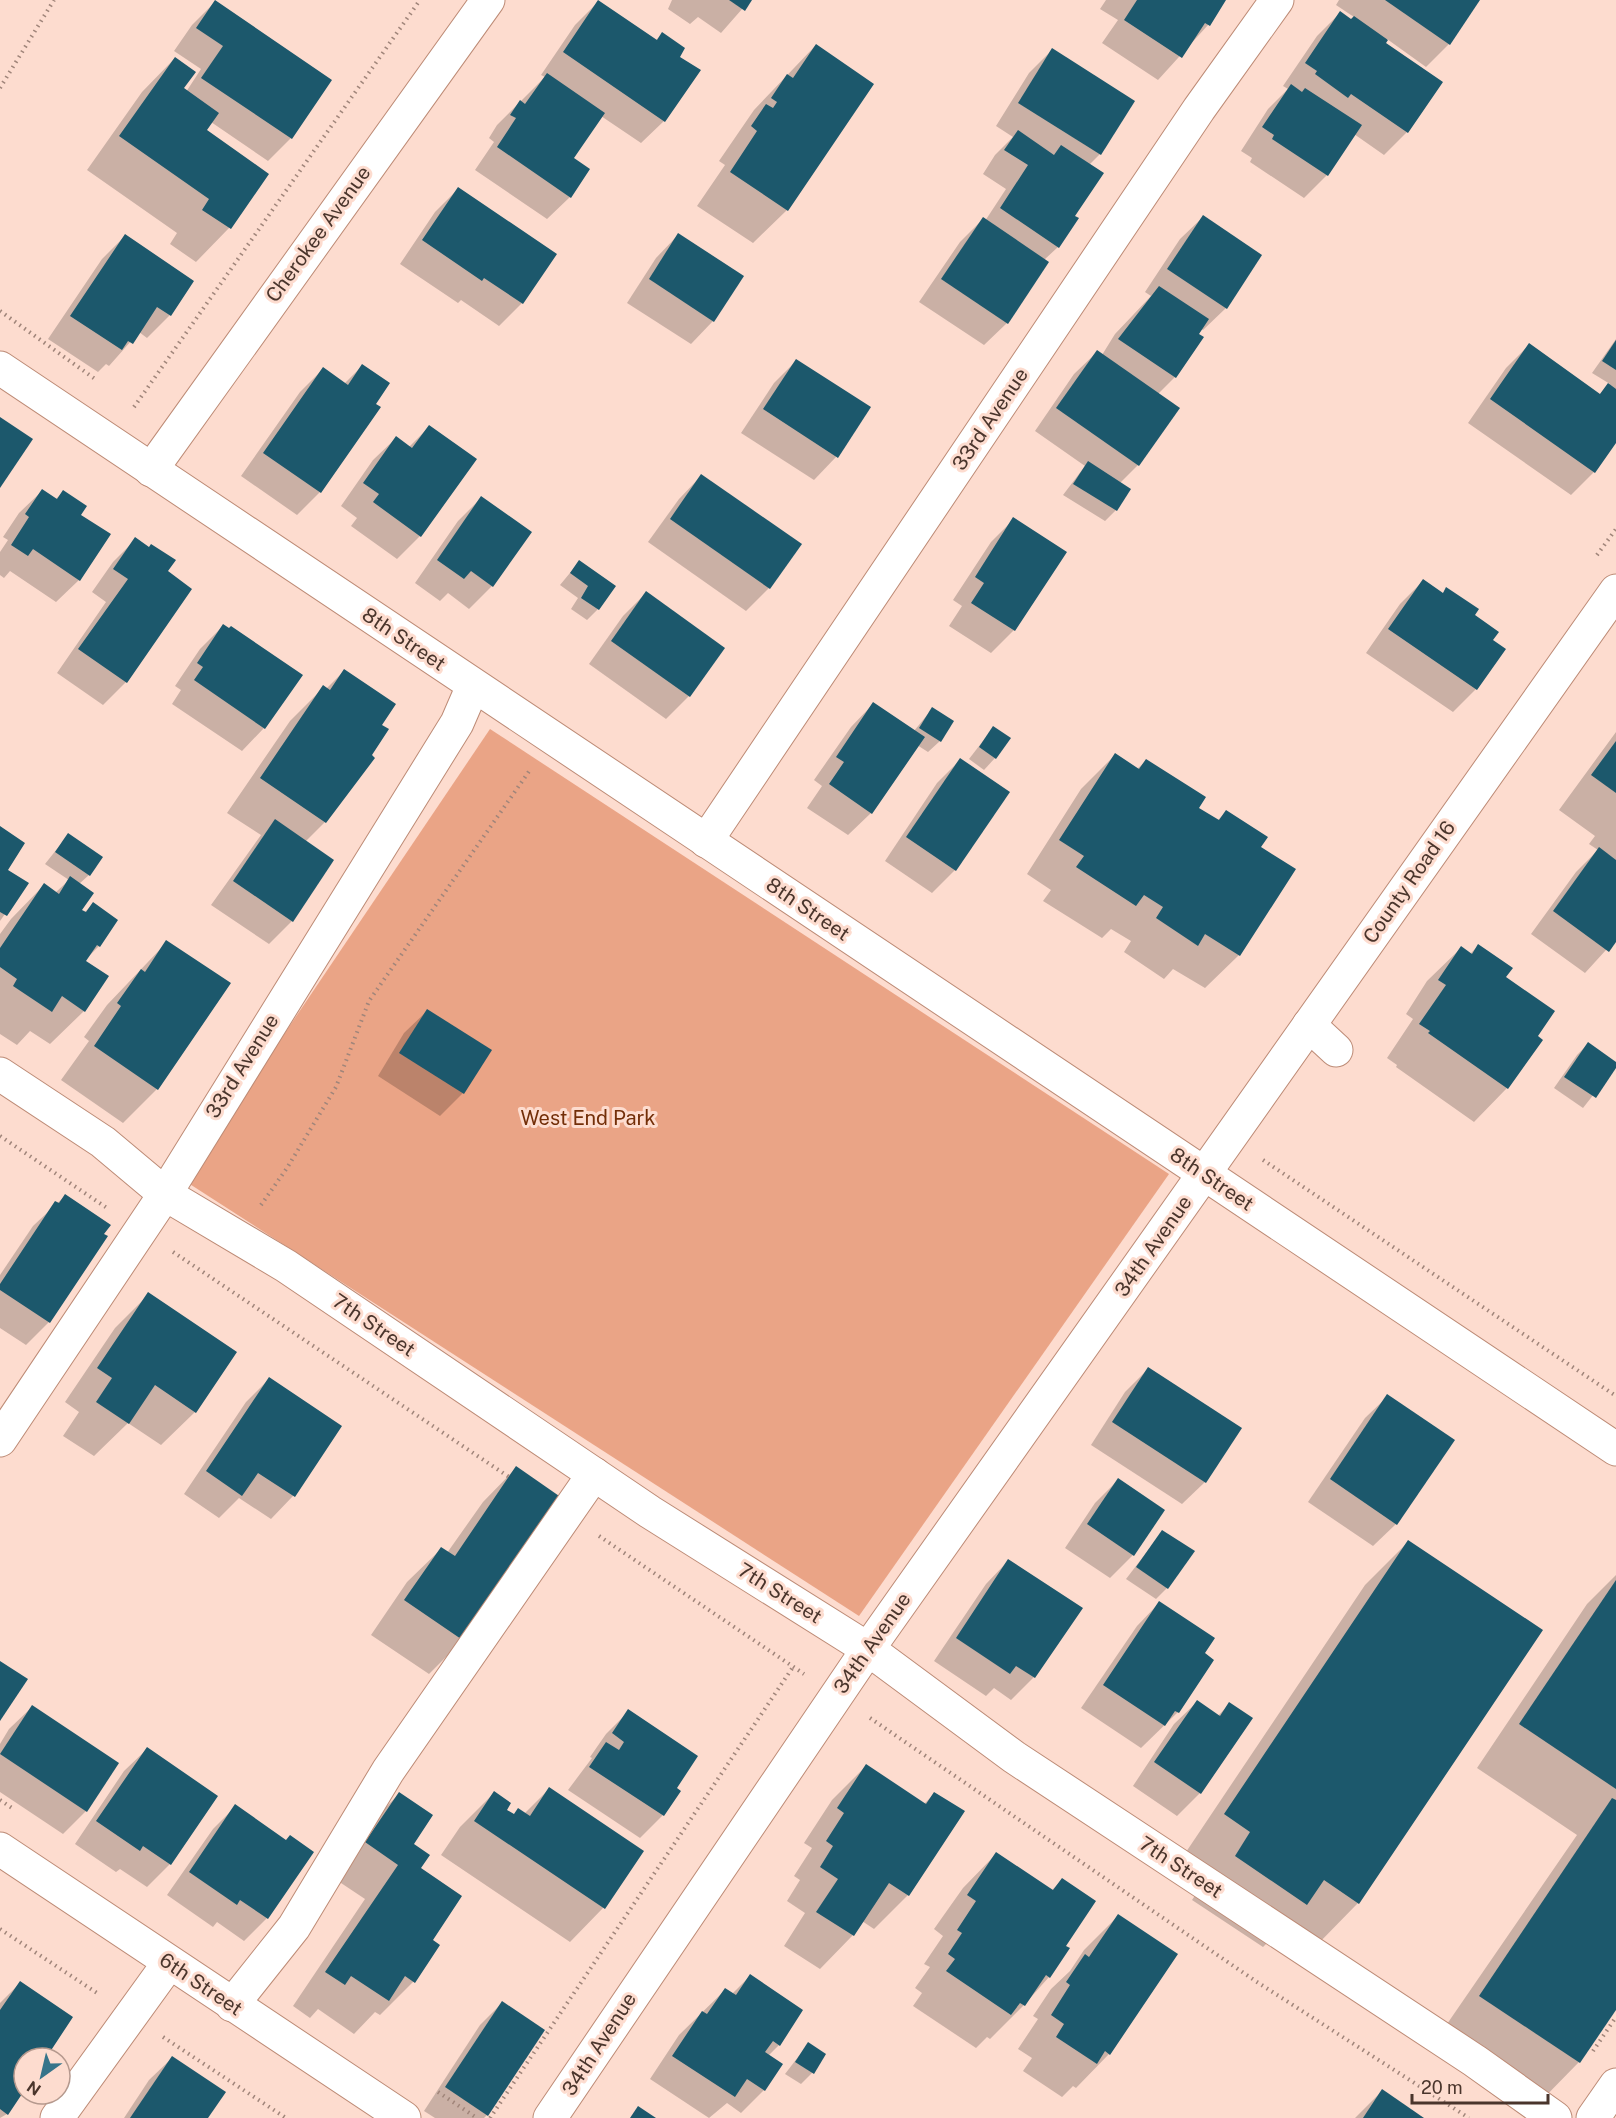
<svg xmlns="http://www.w3.org/2000/svg" width="1616" height="2118" font-family="'Public Sans',sans-serif">
  <rect width="100%" height="100%" fill="#fddccf"/>
  <polygon fill="#eaa486" points="490,729 1169,1174 859,1616 185,1181"/>
  <g fill="#0003">
    <polygon points="672,0 750,0 721,33 698,17 690,24 668,9"/>
    <polygon points="1106,0 1225,0 1208,25 1158,80 1102,43 1118,20 1100,9"/>
    <polygon points="1339,0 1478,0 1449,44 1426,67 1387,39 1384,43 1441,82 1407,132 1384,155 1354,134 1327,175 1304,198 1250,162 1252,158 1241,151 1268,109 1288,89 1283,86 1317,36 1340,13 1351,21 1354,17 1336,5"/>
    <polygon points="215,2 291,138 268,161 211,122 205,131 267,174 229,228 196,262 170,244 177,233 87,170 142,92 175,58 182,89 186,92 201,69 174,51 192,25"/>
    <polygon points="598,2 655,41 662,34 678,57 664,121 641,143 601,116 572,158 570,197 547,219 475,170 494,142 489,138 497,125 545,77 541,75 575,25"/>
    <polygon points="816,45 787,210 753,243 697,206 725,165 719,161 754,110"/>
    <polygon points="1052,50 1133,101 1100,154 1089,165 1073,216 1077,219 1058,247 1044,260 1007,323 984,345 919,302 960,242 983,219 985,221 1006,189 983,174 995,155 1013,137 996,126 1029,73"/>
    <polygon points="458,189 522,303 499,326 461,300 458,303 400,264 435,212"/>
    <polygon points="1203,217 1226,308 1203,330 1201,329 1175,377 1158,394 1138,465 1120,483 1116,510 1105,521 1063,495 1085,466 1035,431 1074,374 1097,352 1102,355 1115,334 1151,296 1145,292 1180,239"/>
    <polygon points="678,235 713,321 691,344 627,303 656,258"/>
    <polygon points="125,236 170,315 147,338 139,332 109,366 106,364 98,372 48,339 102,259"/>
    <polygon points="1616,339 1616,441 1594,472 1571,495 1468,423 1506,368 1529,345 1599,395 1610,384 1592,373"/>
    <polygon points="796,361 836,457 814,480 741,433 774,383"/>
    <polygon points="362,366 320,492 297,515 241,476 300,392 323,369 344,384"/>
    <polygon points="429,427 420,536 397,559 351,526 357,518 341,506 373,460 396,438 409,447"/>
    <polygon points="701,476 800,544 769,588 746,611 648,542 679,499"/>
    <polygon points="42,491 55,500 63,492 79,515 79,580 56,602 10,571 4,578 0,575 0,552 8,540 3,537 19,513"/>
    <polygon points="481,498 492,586 469,609 448,593 440,601 415,583 458,521"/>
    <polygon points="1014,519 1064,552 1014,630 991,653 949,626 962,606 953,600 991,542"/>
    <polygon points="136,539 166,572 190,589 126,682 103,705 57,673 106,602 92,592 113,562"/>
    <polygon points="579,562 598,609 587,620 571,609 578,598 560,585"/>
    <polygon points="1423,581 1442,594 1447,589 1491,640 1476,689 1453,712 1366,653 1400,604"/>
    <polygon points="646,593 689,696 666,719 589,664 623,616"/>
    <polygon points="223,626 229,630 264,728 242,751 172,704 181,690 175,686 200,649"/>
    <polygon points="344,671 325,822 305,842 292,921 269,944 211,905 261,835 227,813 290,721 324,687 326,689"/>
    <polygon points="873,704 914,731 932,709 940,741 928,752 917,745 871,813 848,835 807,808 822,786 814,780 851,727"/>
    <polygon points="993,728 995,758 984,770 969,759"/>
    <polygon points="1616,732 1616,939 1585,973 1531,934 1576,872 1598,850 1589,844 1595,836 1559,810"/>
    <polygon points="1115,755 1137,769 1146,761 1197,808 1217,821 1226,812 1259,848 1239,955 1205,988 1173,969 1164,979 1124,952 1131,941 1111,929 1102,938 1043,901 1051,890 1027,874 1081,789"/>
    <polygon points="960,760 955,870 932,893 885,861 937,783"/>
    <polygon points="0,828 6,870 27,883 0,921"/>
    <polygon points="68,835 89,875 79,884 80,910 84,913 93,904 99,946 84,961 84,1011 50,1044 30,1031 17,1045 0,1034 0,934 11,919 44,885 55,893 69,880 45,864"/>
    <polygon points="167,942 229,984 157,1089 123,1123 61,1080 89,1041 84,1037 107,1005"/>
    <polygon points="1478,946 1504,978 1536,1037 1507,1088 1474,1122 1396,1067 1397,1065 1387,1058 1413,1019 1406,1014 1427,981 1461,948 1470,954"/>
    <polygon points="427,1011 463,1093 440,1116 378,1076 404,1033"/>
    <polygon points="1588,1044 1616,1066 1583,1108 1554,1088 1577,1055"/>
    <polygon points="65,1196 106,1237 49,1322 26,1345 0,1328 0,1275 33,1226"/>
    <polygon points="149,1294 195,1412 161,1445 128,1423 94,1456 63,1436 79,1412 65,1402 115,1328"/>
    <polygon points="1148,1369 1205,1482 1182,1504 1091,1445 1125,1392"/>
    <polygon points="269,1379 340,1427 293,1496 271,1519 239,1498 219,1518 184,1494 246,1402"/>
    <polygon points="1388,1396 1396,1524 1373,1546 1308,1502 1365,1418"/>
    <polygon points="516,1468 463,1640 429,1674 371,1635 407,1582 441,1549 447,1553 483,1502"/>
    <polygon points="1118,1480 1133,1555 1110,1578 1065,1548 1095,1503"/>
    <polygon points="1163,1531 1167,1588 1156,1599 1126,1579"/>
    <polygon points="1408,1542 1358,1903 1315,1947 1284,1926 1263,1947 1192,1900 1208,1876 1182,1858 1365,1585"/>
    <polygon points="1008,1561 1080,1608 1034,1677 1011,1700 994,1688 986,1696 934,1661 986,1584"/>
    <polygon points="1616,1575 1616,2008 1579,2062 1536,2106 1436,2040 1577,1835 1477,1768 1587,1604"/>
    <polygon points="1159,1603 1203,1654 1178,1712 1141,1748 1081,1708 1137,1626"/>
    <polygon points="1197,1702 1218,1716 1229,1704 1200,1793 1177,1816 1133,1786 1174,1724"/>
    <polygon points="32,1707 86,1811 63,1834 0,1792 0,1744 9,1729"/>
    <polygon points="629,1711 663,1815 640,1838 568,1790 592,1758 590,1757 606,1734"/>
    <polygon points="147,1749 170,1864 147,1887 120,1869 116,1872 75,1844 124,1771"/>
    <polygon points="866,1766 924,1804 934,1794 962,1812 908,1895 874,1929 862,1921 853,1935 820,1969 784,1946 805,1913 787,1901 800,1880 794,1876 812,1848 804,1843 832,1800"/>
    <polygon points="549,1789 642,1851 603,1908 570,1942 441,1855 460,1827 494,1793 505,1810 513,1816 524,1814"/>
    <polygon points="399,1794 419,1869 431,1940 413,1982 380,2015 375,2012 354,2034 318,2009 310,2018 293,2006 365,1899 332,1877 365,1828"/>
    <polygon points="236,1806 285,1841 267,1918 244,1941 217,1922 213,1927 167,1895 213,1829"/>
    <polygon points="996,1854 1051,1891 1062,1880 1064,1946 1049,1977 1024,2005 990,2039 987,2037 976,2048 913,2006 922,1993 915,1988 930,1967 924,1964 943,1936 934,1929 963,1888"/>
    <polygon points="1118,1916 1109,2054 1076,2088 1073,2086 1062,2097 1023,2071 1032,2058 1018,2049 1038,2019 1033,2016 1051,1989 1070,1971 1084,1950"/>
    <polygon points="750,1976 779,2045 768,2056 781,2065 764,2090 741,2113 727,2103 709,2118 650,2079 679,2035 725,1990 732,1994"/>
    <polygon points="20,1983 44,2058 24,2058 24,2088 7,2114 0,2118 0,2003"/>
    <polygon points="502,2003 487,2115 484,2118 435,2118 424,2111 480,2025"/>
    <polygon points="808,2044 812,2073 801,2084 785,2074"/>
    <polygon points="172,2058 207,2118 124,2118 149,2080"/>
    <polygon points="1382,2091 1422,2118 1355,2118"/>
  </g>
  <g fill="#1c586c">
    <polygon points="215,0 332,80 292,139 201,78 223,46 196,28"/>
    <polygon points="598,0 657,40 662,32 685,48 680,57 701,70 665,122 563,52"/>
    <polygon points="729,0 752,0 745,11"/>
    <polygon points="1137,0 1226,0 1210,26 1205,23 1182,58 1124,20"/>
    <polygon points="1385,0 1480,0 1450,45"/>
    <polygon points="1340,11 1351,19 1354,16 1388,40 1386,43 1443,82 1408,133 1351,94 1348,98 1315,74 1317,71 1305,63"/>
    <polygon points="816,44 874,84 788,211 730,172 757,131 751,126 766,104 773,108 777,102 771,98 787,74 793,78"/>
    <polygon points="1052,48 1135,101 1101,155 1018,103"/>
    <polygon points="175,57 196,72 184,88 219,113 207,130 269,174 231,229 202,210 209,199 119,136"/>
    <polygon points="547,73 605,113 574,158 590,169 571,198 497,147 516,118 510,115 520,100 525,104"/>
    <polygon points="1291,84 1302,92 1305,88 1362,125 1328,176 1272,139 1274,135 1262,127"/>
    <polygon points="1018,130 1054,155 1061,145 1104,173 1075,216 1079,218 1059,248 1000,208 1028,165 1004,150"/>
    <polygon points="458,187 557,254 523,304 484,278 482,281 422,240"/>
    <polygon points="1203,215 1262,255 1227,309 1167,269"/>
    <polygon points="983,217 1049,262 1008,324 941,279"/>
    <polygon points="678,233 744,276 714,322 649,279"/>
    <polygon points="125,234 194,281 171,316 157,307 133,344 128,341 122,350 70,316"/>
    <polygon points="1159,286 1209,319 1199,334 1204,337 1176,378 1118,339"/>
    <polygon points="1616,340 1616,370 1602,361"/>
    <polygon points="1529,343 1600,394 1608,383 1616,389 1616,443 1595,473 1490,399"/>
    <polygon points="1097,350 1180,408 1139,466 1056,408"/>
    <polygon points="796,359 871,407 838,458 763,409"/>
    <polygon points="362,364 390,383 376,404 381,407 321,493 263,453 323,367 348,385"/>
    <polygon points="0,417 33,439 0,488"/>
    <polygon points="429,425 477,459 421,537 373,502 379,494 363,483 396,436 412,448"/>
    <polygon points="1088,461 1131,489 1117,511 1073,484"/>
    <polygon points="701,474 802,544 770,589 670,519"/>
    <polygon points="42,489 57,499 63,490 87,506 81,515 111,534 80,581 33,549 28,556 11,545 29,517 25,514"/>
    <polygon points="481,496 532,532 493,587 471,571 464,579 437,560"/>
    <polygon points="1013,517 1067,552 1015,631 971,603 984,583 975,577"/>
    <polygon points="135,537 149,547 151,544 176,560 168,571 192,589 127,683 78,649 128,579 113,569"/>
    <polygon points="579,560 616,586 599,610 581,598 588,586 570,573"/>
    <polygon points="1423,579 1443,593 1446,587 1479,609 1475,615 1499,632 1493,640 1506,649 1477,690 1388,629"/>
    <polygon points="646,591 725,648 690,697 611,641"/>
    <polygon points="223,624 229,628 231,626 303,675 265,729 194,680 203,667 197,663"/>
    <polygon points="344,669 396,704 382,725 389,729 372,755 375,758 326,823 260,778 323,685 330,690"/>
    <polygon points="873,702 925,737 872,814 829,784 844,762 836,757"/>
    <polygon points="932,707 954,721 941,742 919,728"/>
    <polygon points="993,726 1011,738 996,759 979,747"/>
    <polygon points="1616,741 1616,793 1591,775"/>
    <polygon points="1115,753 1139,769 1146,759 1206,797 1199,808 1219,820 1226,810 1268,837 1261,847 1296,869 1240,956 1205,934 1198,946 1156,918 1163,907 1144,895 1136,906 1076,867 1084,856 1059,840"/>
    <polygon points="960,758 1010,792 956,871 906,837"/>
    <polygon points="275,819 334,860 293,922 233,881"/>
    <polygon points="0,826 25,843 8,870 29,883 7,916 0,912"/>
    <polygon points="68,833 103,857 90,876 55,852"/>
    <polygon points="1599,847 1616,860 1616,942 1609,952 1553,911"/>
    <polygon points="70,876 94,893 82,910 86,912 93,902 118,920 100,947 97,945 86,961 109,976 85,1012 62,996 52,1012 13,986 17,979 0,967 0,948 44,883 59,894"/>
    <polygon points="166,940 231,983 158,1090 94,1046 121,1006 117,1003 141,969 145,972"/>
    <polygon points="1478,944 1513,968 1506,977 1555,1011 1538,1036 1543,1040 1508,1089 1428,1033 1430,1031 1419,1024 1446,985 1438,980 1461,946 1472,954"/>
    <polygon points="427,1009 492,1050 464,1094 399,1053"/>
    <polygon points="1588,1042 1616,1062 1616,1068 1596,1098 1564,1077"/>
    <polygon points="65,1194 111,1225 104,1234 108,1236 50,1323 0,1290 0,1284 55,1201 59,1203"/>
    <polygon points="148,1292 237,1352 196,1413 155,1385 129,1424 96,1402 112,1378 97,1368"/>
    <polygon points="1148,1367 1242,1428 1206,1483 1112,1422"/>
    <polygon points="269,1377 342,1426 295,1497 258,1473 242,1496 206,1471"/>
    <polygon points="1387,1394 1455,1440 1397,1525 1330,1479"/>
    <polygon points="516,1466 562,1498 464,1641 404,1600 441,1547 455,1556"/>
    <polygon points="1118,1478 1165,1510 1134,1556 1087,1524"/>
    <polygon points="1162,1530 1195,1551 1168,1589 1136,1567"/>
    <polygon points="1408,1540 1543,1630 1359,1904 1324,1880 1307,1905 1235,1856 1250,1832 1224,1814"/>
    <polygon points="1008,1559 1083,1608 1035,1678 1016,1666 1010,1674 956,1638"/>
    <polygon points="1616,1580 1616,1789 1519,1724"/>
    <polygon points="1159,1601 1215,1638 1205,1653 1214,1660 1179,1713 1175,1711 1165,1726 1103,1685"/>
    <polygon points="0,1661 28,1679 0,1721"/>
    <polygon points="1197,1700 1220,1716 1229,1702 1253,1718 1201,1794 1154,1762"/>
    <polygon points="32,1705 119,1763 87,1812 0,1754"/>
    <polygon points="628,1709 698,1756 677,1788 681,1791 664,1816 589,1767 606,1742 619,1750 624,1742 612,1733"/>
    <polygon points="147,1747 218,1796 171,1865 143,1846 140,1851 96,1821"/>
    <polygon points="866,1764 926,1804 934,1792 965,1811 909,1896 889,1883 854,1936 816,1912 838,1879 820,1867 833,1846 826,1841 844,1813 837,1808"/>
    <polygon points="549,1787 644,1851 605,1909 474,1821 494,1791 511,1803 507,1810 514,1814 518,1808 530,1816"/>
    <polygon points="399,1792 433,1815 414,1844 430,1855 421,1868 462,1896 433,1940 440,1945 415,1983 405,1976 389,2001 351,1976 345,1985 325,1972 398,1865 365,1842"/>
    <polygon points="1612,1798 1616,1800 1616,2010 1580,2063 1479,1996"/>
    <polygon points="235,1804 286,1840 290,1835 314,1852 268,1919 240,1900 237,1905 189,1872"/>
    <polygon points="996,1852 1053,1890 1062,1878 1096,1901 1066,1946 1070,1948 1050,1978 1046,1975 1025,2006 1020,2003 1011,2015 946,1971 955,1959 948,1954 962,1933 957,1930 976,1901 967,1895"/>
    <polygon points="1118,1914 1178,1954 1110,2055 1105,2051 1097,2064 1056,2037 1064,2024 1051,2015 1070,1985 1066,1982 1085,1954 1089,1957"/>
    <polygon points="750,1974 803,2010 780,2046 773,2041 765,2052 783,2064 765,2091 747,2079 735,2097 672,2056 702,2011 707,2014 725,1988 736,1995"/>
    <polygon points="20,1981 73,2017 46,2058 24,2058 24,2091 8,2115 0,2109 0,2010"/>
    <polygon points="502,2001 545,2030 488,2116 445,2087"/>
    <polygon points="808,2042 826,2054 814,2074 795,2062"/>
    <polygon points="172,2056 226,2092 208,2118 130,2118"/>
    <polygon points="1382,2089 1424,2118 1363,2118"/>
    <polygon points="638,2106 656,2118 630,2118"/>
  </g>
  <g fill="none" stroke-linecap="round" stroke-linejoin="round">
    <defs>
      <g id="minor">
        <polyline points="0,368 1616,1449"/>
        <polyline points="151,470 488,0"/>
        <polyline points="706,841 1199,109 1277,0"/>
        <polyline points="1309,1025 1336,1050"/>
        <polyline points="0,1074 103,1142 165,1194 286,1266 650,1512 868,1649 1014,1757 1475,2061 1555,2118"/>
        <polyline points="0,1440 165,1194 457,723 473,686"/>
        <polyline points="0,1849 404,2118"/>
        <polyline points="232,2005 294,1927 388,1771 594,1474"/>
        <polyline points="57,2118 169,1963"/>
        <polyline points="550,2118 868,1649 1616,591"/>
        <polyline points="1593,2118 1616,2085"/>
      </g>
    </defs>
    <use href="#minor" stroke="#bd8b76" stroke-width="35"/>
    <g stroke="#a0857a" stroke-width="4" stroke-dasharray="1.5 4.5" stroke-linecap="butt">
      <polyline points="0,88 54,0"/>
      <polyline points="0,311 95,379"/>
      <polyline points="134,407 420,0"/>
      <polyline points="1597,555 1616,529"/>
      <polyline points="0,1136 107,1208"/>
      <polyline points="1263,1160 1616,1396"/>
      <polyline points="261,1205 287,1168 336,1087 369,1001 530,770"/>
      <polyline points="173,1252 509,1477"/>
      <polyline points="599,1536 804,1674"/>
      <polyline points="870,1718 1257,1982 1469,2118"/>
      <polyline points="0,1800 12,1808"/>
      <polyline points="0,1929 97,1993"/>
      <polyline points="163,2037 286,2118"/>
      <polyline points="1593,2051 1616,2017"/>
      <polyline points="438,2092 477,2118"/>
      <polyline points="490,2118 793,1667"/>
    </g>
    <use href="#minor" stroke="#fff" stroke-width="33"/>
  </g>
  <g text-anchor="middle" dominant-baseline="central" stroke-width="6" stroke-linejoin="round" paint-order="stroke">
    <g font-size="20" fill="#4a352c" stroke="#fddccf">
      <text transform="translate(318 234) rotate(-54)">Cherokee Avenue</text>
      <text transform="translate(990 419) rotate(-56)">33rd Avenue</text>
      <text transform="translate(404 639) rotate(34)">8th Street</text>
      <text transform="translate(1409 882) rotate(-55)">County Road 16</text>
      <text transform="translate(808 909) rotate(34)">8th Street</text>
      <text transform="translate(242 1066) rotate(-58)">33rd Avenue</text>
      <text transform="translate(1212 1179) rotate(34)">8th Street</text>
      <text transform="translate(1153 1246) rotate(-55)">34th Avenue</text>
      <text transform="translate(374 1325) rotate(34)">7th Street</text>
      <text transform="translate(780 1593) rotate(32)">7th Street</text>
      <text transform="translate(872 1643) rotate(-55)">34th Avenue</text>
      <text transform="translate(1181 1867) rotate(33)">7th Street</text>
      <text transform="translate(201 1984) rotate(34)">6th Street</text>
      <text transform="translate(599 2044) rotate(-57)">34th Avenue</text>
    </g>
    <g font-size="20" fill="#732e08" stroke="#fddccf">
      <text x="588" y="1118">West End Park</text>
    </g>
  </g>
  <g transform="translate(42 2076) rotate(214)"><circle r="28" fill="#fddccf" stroke="#b5998e" stroke-width="1.5"/>
  <path d="M0-4.5L10 22L0 15L-10 22Z" fill="#36748a"/>
  <text y="-9" font-size="16" font-weight="bold" text-anchor="middle" fill="#4a352c">N</text>
  </g>
  <path d="M1412 2094v9h136v-9" fill="none" stroke="#4a352c" stroke-width="3"/>
  <text x="1421" y="2094" font-size="18" fill="#4a352c" stroke="#fddccf" stroke-width="4.5" paint-order="stroke">20 m</text>
</svg>
